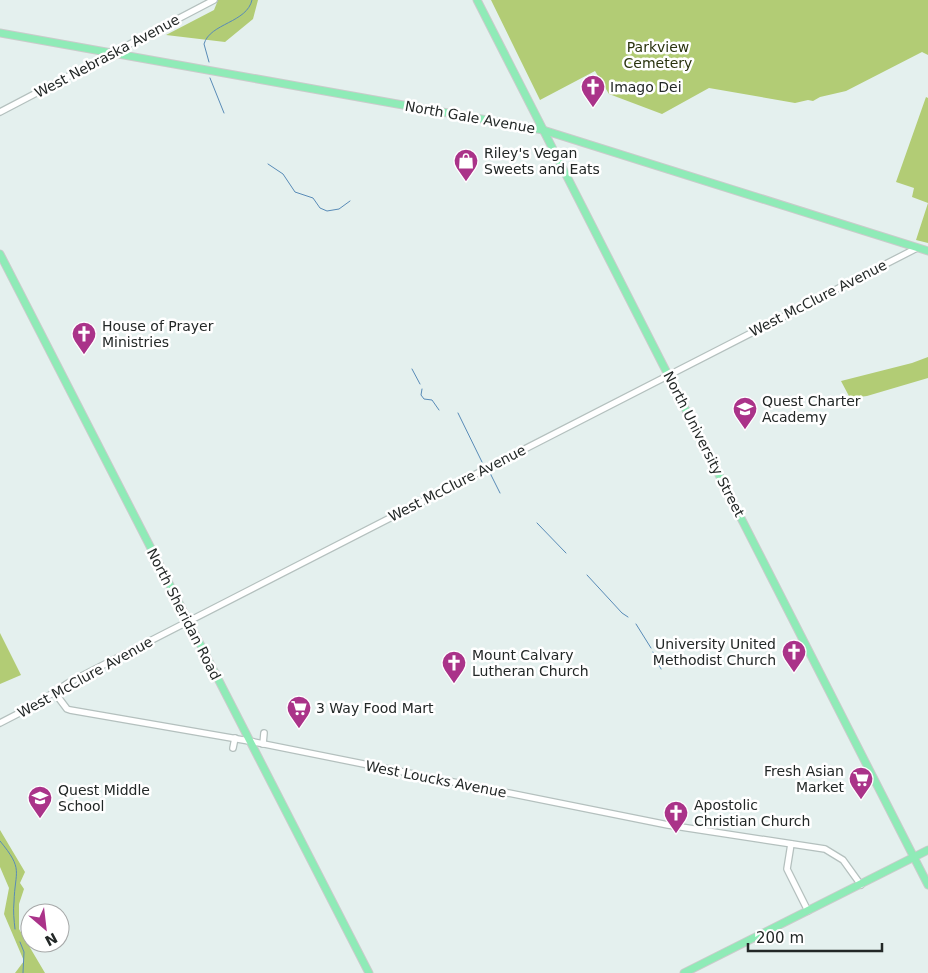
<svg xmlns="http://www.w3.org/2000/svg" width="928" height="973" font-family="'DejaVu Sans',sans-serif">
  <rect width="100%" height="100%" fill="#e4f0ee"/>
  <g fill="#b2cc75">
    <polygon points="218,0 258,0 253,19 225,42 166,35 214,10"/>
    <polygon points="491,0 928,0 928,55 922,52 846,91 820,97 813,101 808,100 795,103 709,88 662,114 609,94 595,71 540,100"/>
    <polygon points="926,97 928,98 928,243 916,240 928,203 912,197 914,188 896,182"/>
    <polygon points="928,357 928,378 867,396 850,398 841,381 912,363"/>
    <polygon points="0,633 21,675 0,684"/>
    <polygon points="0,830 25,872 20,883 24,889 19,904 19,929 45,973 15,973 24,961 4,914 9,888 0,867"/>
  </g>
  <g fill="none" stroke-linecap="round" stroke-linejoin="round">
    <g stroke="#588bb7" stroke-width="1">
      <path d="M209 62 204 44C210 23 247 23 252 0"/>
      <polyline points="210,78 224,113"/>
      <polyline points="268,164 283,174 295,192 313,198 320,208 327,211 339,209 350,201"/>
      <polyline points="412,369 420,384"/>
      <polyline points="422,389 421,395 424,399 432,400 439,410"/>
      <polyline points="458,413 482,462"/>
      <polyline points="490,473 500,493"/>
      <polyline points="537,523 566,553"/>
      <polyline points="587,575 622,613 628,617"/>
      <polyline points="636,624 651,648"/>
      <polyline points="653,652 661,669"/>
      <path d="M0 841C24 870 15 870 14 902 13 911 14 920 15 929"/>
      <polyline points="20,942 24,952 23,973"/>
    </g>
    <defs>
      <g id="minor">
        <polyline points="0,112 214,0"/>
        <polyline points="55,693 67,709 70,710 249,741 668,825 825,849 843,860 861,885"/>
        <polyline points="0,723 33,706 68,683 917,248"/>
        <polyline points="263,744 264,733"/>
        <polyline points="233,748 235,738"/>
        <polyline points="791,844 787,869 808,911"/>
      </g>
      <g id="major">
        <polyline points="477,0 928,885"/>
        <polyline points="0,33 543,130 928,251"/>
        <polyline points="0,254 369,973"/>
        <polyline points="684,973 928,850"/>
      </g>
    </defs>
    <use href="#minor" stroke="#b4c0be" stroke-width="8"/>
    <use href="#major" stroke="#cacbcb" stroke-width="9"/>
    <use href="#minor" stroke="#fff" stroke-width="5.5"/>
    <use href="#major" stroke="#8febb7" stroke-width="7"/>
  </g>
  <defs>
    <symbol id="church-pin" viewBox="-11 -11 22 30"><path d="M0 17L-7.5 6A9.5 9.5 0 1 1 7.5 6Z" fill="#aa3389" stroke="#fff"/><path d="M-1.2-6h2.4v3.5h3.3v2.4h-3.3V6h-2.4V-.1h-3.3v-2.4h3.3Z" fill="#fff"/></symbol>
    <symbol id="shop-pin" viewBox="-11 -11 22 30"><path d="M0 17L-7.5 6A9.5 9.5 0 1 1 7.5 6Z" fill="#aa3389" stroke="#fff"/><path d="M-5-2.5h2.3a2.7 3.5 0 0 1 5.4 0H5L5.5 6h-11ZM-1.5-2.5h3a1.5 2.3 0 0 0-3 0Z" fill="#fff"/></symbol>
    <symbol id="school-pin" viewBox="-11 -11 22 30"><path d="M0 17L-7.5 6A9.5 9.5 0 1 1 7.5 6Z" fill="#aa3389" stroke="#fff"/><path d="M0-5L7-2L0 1L-7-2ZM-4 1L0 2.5L4 1V4Q0 6-4 4Z" fill="#fff"/></symbol>
    <symbol id="supermarket-pin" viewBox="-11 -11 22 30"><path d="M0 17L-7.5 6A9.5 9.5 0 1 1 7.5 6Z" fill="#aa3389" stroke="#fff"/><path d="M-6-5.5h2.5l.6 2H6L4.5 2H-2.5L-4.4-4H-6ZM-1.5 3.2a1.3 1.3 0 1 0 .1 0ZM3 3.2a1.3 1.3 0 1 0 .1 0Z" fill="#fff"/></symbol>
  </defs>
  <g fill-rule="evenodd">
    <use href="#church-pin" x="579" y="73" width="28" height="38"/>
    <use href="#shop-pin" x="452" y="147" width="28" height="38"/>
    <use href="#church-pin" x="70" y="320" width="28" height="38"/>
    <use href="#school-pin" x="731" y="395" width="28" height="38"/>
    <use href="#church-pin" x="780" y="638" width="28" height="38"/>
    <use href="#church-pin" x="440" y="649" width="28" height="38"/>
    <use href="#supermarket-pin" x="285" y="694" width="28" height="38"/>
    <use href="#supermarket-pin" x="847" y="765" width="28" height="38"/>
    <use href="#school-pin" x="26" y="784" width="28" height="38"/>
    <use href="#church-pin" x="662" y="799" width="28" height="38"/>
  </g>
  <g text-anchor="middle" dominant-baseline="central" stroke-width="5" stroke-linejoin="round" paint-order="stroke">
    <g font-size="14" fill="#29330e" stroke="#fff">
      <text x="658" y="47">Parkview<tspan x="658" dy="16">Cemetery</tspan></text>
    </g>
    <g font-size="14" fill="#232827" stroke="#fff">
      <text transform="translate(107 56) rotate(-28)">West Nebraska Avenue</text>
      <text transform="translate(470 117) rotate(10)">North Gale Avenue</text>
      <text transform="translate(818 298) rotate(-27)">West McClure Avenue</text>
      <text transform="translate(704 444) rotate(63)">North University Street</text>
      <text transform="translate(457 483) rotate(-27)">West McClure Avenue</text>
      <text transform="translate(184 614) rotate(63)">North Sheridan Road</text>
      <text transform="translate(85 677) rotate(-29)">West McClure Avenue</text>
      <text transform="translate(436 779) rotate(11)">West Loucks Avenue</text>
    </g>
    <g font-size="14" fill="#232827" stroke="#fff" text-anchor="start">
      <text x="610" y="87">Imago Dei</text>
      <text x="484" y="153">Riley's Vegan<tspan x="484" dy="16">Sweets and Eats</tspan></text>
      <text x="102" y="326">House of Prayer<tspan x="102" dy="16">Ministries</tspan></text>
      <text x="762" y="401">Quest Charter<tspan x="762" dy="16">Academy</tspan></text>
      <text x="776" y="644" text-anchor="end">University United<tspan x="776" dy="16">Methodist Church</tspan></text>
      <text x="472" y="655">Mount Calvary<tspan x="472" dy="16">Lutheran Church</tspan></text>
      <text x="316" y="708">3 Way Food Mart</text>
      <text x="844" y="771" text-anchor="end">Fresh Asian<tspan x="844" dy="16">Market</tspan></text>
      <text x="58" y="790">Quest Middle<tspan x="58" dy="16">School</tspan></text>
      <text x="694" y="805">Apostolic<tspan x="694" dy="16">Christian Church</tspan></text>
    </g>
  </g>
  <g transform="translate(45 928) rotate(152)"><circle r="24" fill="#ffffff" stroke="#a7a9a9"/>
  <path d="M0-4L9 19L0 12L-9 19Z" fill="#aa3389"/>
  <text y="-8" font-size="14" font-weight="bold" text-anchor="middle" fill="#232827">N</text>
  </g>
  <path d="M748 943v8h134v-8" fill="none" stroke="#232827" stroke-width="2.5"/>
  <text x="756" y="943" font-size="15" fill="#232827" stroke="#ffffff" stroke-width="4" paint-order="stroke">200 m</text>
</svg>
